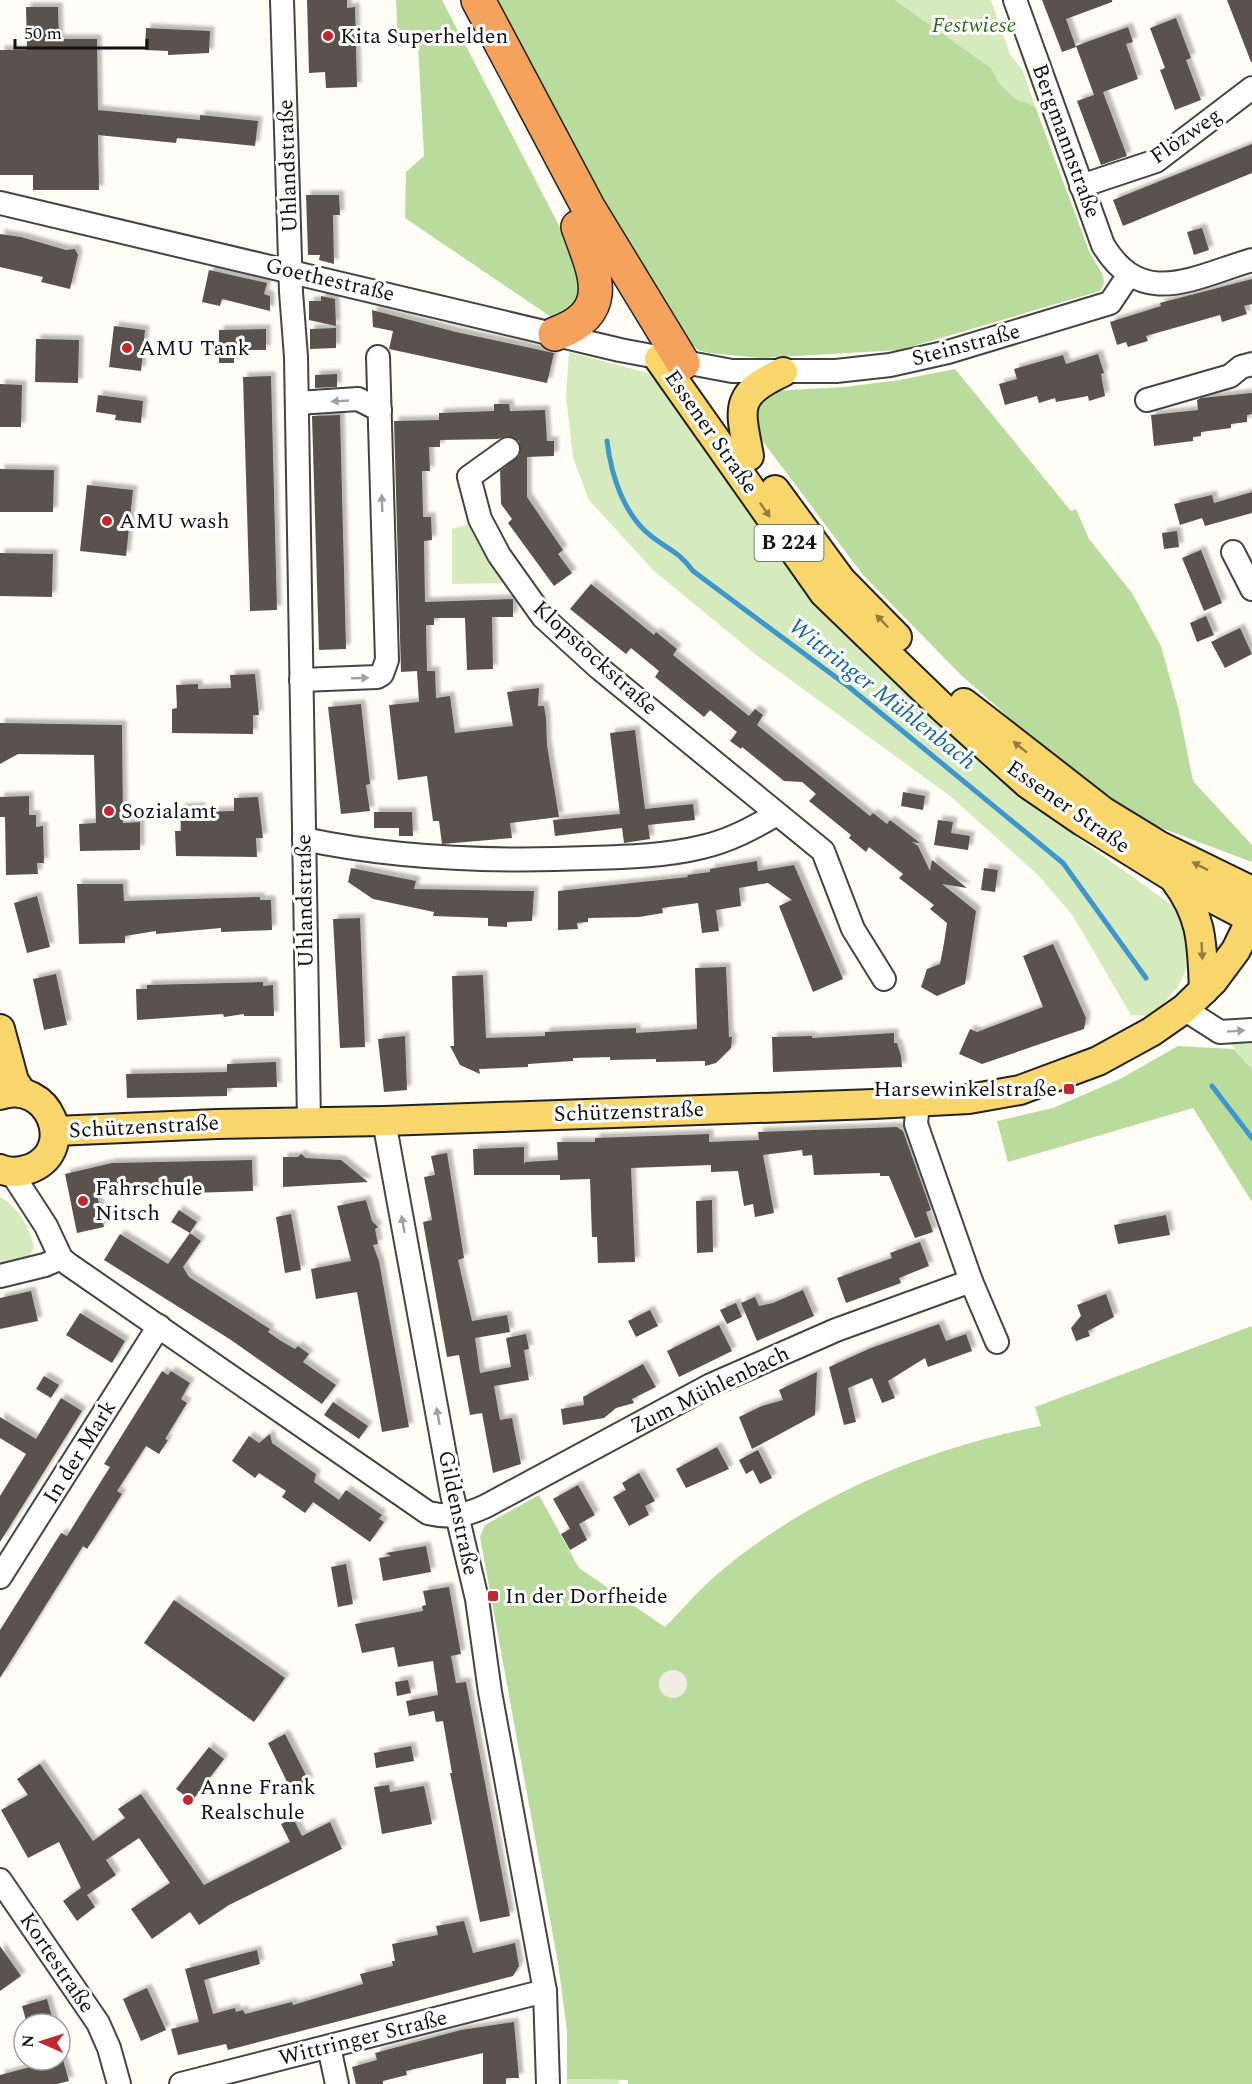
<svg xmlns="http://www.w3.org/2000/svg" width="1252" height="2084" font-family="Spectral,serif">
  <defs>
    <filter id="shadow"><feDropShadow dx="4.5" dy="-4.5" stdDeviation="1.5" flood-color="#0004"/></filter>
  </defs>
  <rect width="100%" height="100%" fill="#fffdf5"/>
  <g fill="#d5ebbd">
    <polygon points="895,0 991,0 1010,54 1023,71 1035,106 1018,100 1002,87 991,68"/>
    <polygon points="569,352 648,373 911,687 1078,838 1180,911 1191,939 1189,963 1178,987 1158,1010 1147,1016 1131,1015 1073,916 1039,876 950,796 755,654 653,570 589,500 573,458 566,396"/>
    <polygon points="473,523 506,583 452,584 452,529"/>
    <polygon points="1252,1030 1252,1069 1220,1032"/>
    <path d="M0 1197C18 1207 30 1227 34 1248L29 1256 0 1262Z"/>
    <polygon points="567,2079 619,2080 619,2084 567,2084"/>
  </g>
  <g fill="#b9dc9c">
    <polygon points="396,0 442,0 566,239 581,277 584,304 560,323 405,218 406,172 424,156 418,45 398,46"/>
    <polygon points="491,0 895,0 991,68 1002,87 1018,100 1035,106 1089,251 1103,275 1104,283 1100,291 900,350 760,358 709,353 698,350 688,340 640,267"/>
    <path d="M955 369 1071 511 1076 509 1089 539 1132 593 1161 646 1179 711 1193 781 1252 845V862L1151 824 1104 795 1057 760 961 675 863 575 755 431C755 413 757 402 772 391L845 387 899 380Z"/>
    <polygon points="1178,1046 1234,1049 1252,1069 1252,1202 1193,1108 1008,1162 997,1121 1053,1108 1120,1079"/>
    <path d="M1252 1326V2084H628V2080L567 2079V2031L558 1963 480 1537 485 1525 539 1495 579 1568 665 1627C681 1611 696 1593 713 1578 804 1498 924 1449 1041 1426L1035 1407Z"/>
  </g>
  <circle fill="#f1ede2" cx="673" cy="1684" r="14"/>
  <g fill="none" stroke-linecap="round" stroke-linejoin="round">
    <g stroke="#3f96cf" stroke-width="5">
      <path d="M607 441C611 474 623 514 651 536 669 550 678 551 693 571L849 687 1063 863 1146 978"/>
      <polyline points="1212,1086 1252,1138"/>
    </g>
  </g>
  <g fill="#5a524d" filter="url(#shadow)">
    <polygon points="307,0 347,0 347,8 355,7 357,87 326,88 325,72 309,73"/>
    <polygon points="1042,0 1112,0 1112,2 1066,19 1076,47 1062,52"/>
    <polygon points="1227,0 1252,0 1252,62 1251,62"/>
    <polygon points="26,7 58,7 59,39 97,39 98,110 200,120 200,115 258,121 255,146 177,138 176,143 98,135 99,190 33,190 33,175 0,175 0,50 27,50"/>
    <polygon points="1176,18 1191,58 1186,60 1201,100 1175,110 1160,70 1165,68 1150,28"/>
    <polygon points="1128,27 1133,42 1126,44 1138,79 1103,92 1127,156 1101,165 1077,101 1094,95 1076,46"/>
    <polygon points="146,28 210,31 209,53 168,55 168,51 145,50"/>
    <polygon points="1252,144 1252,173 1123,226 1113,200"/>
    <polygon points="306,195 339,195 340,215 333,215 334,264 319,260 320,255 308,255"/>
    <polygon points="1202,228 1209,250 1194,255 1187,232"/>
    <polygon points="0,234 21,237 66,250 75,249 78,255 70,289 41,282 43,277 0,267"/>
    <polygon points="209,270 267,283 264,294 270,296 270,311 222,299 220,306 202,302"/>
    <polygon points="1252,279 1252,304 1244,306 1247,314 1222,322 1220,315 1146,336 1148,341 1128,347 1126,342 1117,345 1110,322 1161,306 1160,303"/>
    <polygon points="321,296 335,299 336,326 309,320 309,301 321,301"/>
    <polygon points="372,310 456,332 554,353 547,383 389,349 393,331 373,327"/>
    <polygon points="114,326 145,330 141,371 109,367"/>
    <polygon points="336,328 336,348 310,349 310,329"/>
    <polygon points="266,329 266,350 234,350 234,363 219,363 219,330"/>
    <polygon points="36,339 79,340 78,383 35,382"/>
    <polygon points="1098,354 1104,373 1101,374 1105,396 1089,401 1088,396 1056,402 1055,398 1039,403 1037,396 1005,405 999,384 1017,379 1014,369 1063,355 1066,364"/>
    <polygon points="337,374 337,387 315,388 315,375"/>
    <polygon points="271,376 277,610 250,611 243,377"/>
    <polygon points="0,384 22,385 21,427 0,427"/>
    <polygon points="1252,393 1252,414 1247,415 1247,422 1231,424 1231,428 1201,432 1201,436 1193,437 1193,441 1154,446 1151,415 1198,410 1197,400 1201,398"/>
    <polygon points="98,395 143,401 141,423 115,420 116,415 96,412"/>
    <polygon points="494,404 509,404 510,411 545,410 547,441 554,441 554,456 527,457 527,497 563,550 558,554 572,573 554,586 508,523 512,519 501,504 500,471 520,455 519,441 507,436 498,439 440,440 440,447 429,447 430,471 422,471 423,517 431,517 432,540 424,541 425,602 513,599 513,617 492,617 493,669 467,670 465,618 434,618 434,625 426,625 427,671 435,671 436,698 450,696 455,733 513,726 507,692 539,688 538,706 544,706 546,718 547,745 559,817 510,823 512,838 442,844 439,821 433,821 427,776 398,780 391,722 389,705 419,702 417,671 401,672 394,421 439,420 439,413 494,411"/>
    <polygon points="340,415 346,649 319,650 312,416"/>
    <polygon points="0,469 54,470 53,512 0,512"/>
    <polygon points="87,485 133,490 126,556 80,551"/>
    <polygon points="1252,492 1252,513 1205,526 1202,518 1180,525 1174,504 1212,495 1214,503"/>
    <polygon points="1177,531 1179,547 1164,549 1162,533"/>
    <polygon points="1201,550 1222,603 1204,611 1182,558"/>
    <polygon points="0,553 53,554 52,597 0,596"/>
    <polygon points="591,584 654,635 656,632 677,649 673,655 749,716 755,709 763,715 757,725 870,816 873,813 887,824 890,820 920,843 912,842 918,846 930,871 932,860 967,888 942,884 976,911 965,984 937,996 921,987 927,969 940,964 944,943 947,923 930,909 934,905 899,878 903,874 869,847 866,852 849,838 851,835 809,801 816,794 802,782 784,781 742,747 741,749 730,741 737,732 710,710 704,717 655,677 659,671 631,648 626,654 570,609"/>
    <polygon points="1206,616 1214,635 1197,642 1190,623"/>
    <polygon points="1240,628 1252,654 1225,668 1211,642"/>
    <polygon points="255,674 259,715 253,715 253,734 172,733 172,709 177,708 176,685 198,684 198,689 231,688 230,675"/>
    <polygon points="361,704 370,784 366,785 370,811 341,814 328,707"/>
    <polygon points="0,723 122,725 123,823 140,822 140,850 80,851 79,824 96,823 94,755 18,754 0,764"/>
    <polygon points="635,730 645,809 693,804 695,820 648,825 650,839 624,843 622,828 555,836 553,820 620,814 610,733"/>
    <polygon points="903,792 925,796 923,810 901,806"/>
    <polygon points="29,796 29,815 36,815 36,827 43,826 44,863 37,863 38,874 6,875 5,817 0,817 0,797"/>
    <polygon points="258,797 263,838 256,838 257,857 176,856 175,831 181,831 180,808 201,807 201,812 234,811 234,798"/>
    <polygon points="374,812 412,812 413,836 399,836 399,828 374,828"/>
    <polygon points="938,820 953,822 951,833 970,836 968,850 934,845"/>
    <polygon points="757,861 758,871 794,865 843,979 813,992 779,906 792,900 768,883 739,888 741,906 716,910 719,931 702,933 698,903 662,908 663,913 639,917 588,918 588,922 577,923 578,929 558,930 558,891 688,877 687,875 710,872 710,869"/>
    <polygon points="351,868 416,881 414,889 534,891 532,921 507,922 507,927 488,926 488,918 433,916 434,912 373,899 348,882"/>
    <polygon points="984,868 998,870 995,892 981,890"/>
    <polygon points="77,884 123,884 124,901 260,897 260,900 271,900 272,930 221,932 221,928 156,934 156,931 125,936 125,943 79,944"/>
    <polygon points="37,896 50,947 27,953 14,903"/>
    <polygon points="360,918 365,1047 340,1048 333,919"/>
    <polygon points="1053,944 1086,1018 1084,1029 982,1064 959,1054 970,1029 977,1032 1043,1007 1023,956"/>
    <polygon points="726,967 729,1037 732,1037 731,1048 716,1063 705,1066 705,1061 656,1062 656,1059 610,1060 610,1057 573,1058 573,1061 528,1064 528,1067 479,1069 480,1074 460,1065 450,1046 454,1046 452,976 483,975 486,1038 545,1036 545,1032 636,1028 636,1033 697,1029 695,968"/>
    <polygon points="56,974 67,1025 44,1030 33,979"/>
    <polygon points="263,982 263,986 273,985 274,1016 244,1016 244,1014 224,1017 223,1014 137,1020 136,989 147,989 147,985"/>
    <polygon points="894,1033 894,1043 897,1043 901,1056 902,1067 773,1072 772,1037 812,1036 812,1038"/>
    <polygon points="405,1036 407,1090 384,1092 378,1039"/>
    <polygon points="276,1062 277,1087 227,1088 227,1096 127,1098 126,1074 227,1072 227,1064"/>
    <polygon points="897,1127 903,1131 931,1210 926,1212 933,1232 915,1238 889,1176 880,1176 880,1173 814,1175 812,1155 803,1156 802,1150 763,1155 774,1213 755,1217 753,1204 744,1206 738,1171 711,1172 711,1165 631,1168 635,1262 598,1263 597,1237 592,1237 590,1179 560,1180 560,1175 474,1175 473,1149 524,1147 524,1165 525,1162 558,1160 557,1142 595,1142 595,1138 709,1134 709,1142 759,1140 758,1132"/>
    <polygon points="447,1153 464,1258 458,1260 472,1321 507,1315 510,1332 475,1338 480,1373 511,1367 506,1338 526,1334 529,1349 524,1350 529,1380 494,1386 500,1420 512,1418 521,1464 493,1473 482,1413 470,1415 459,1355 447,1357 423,1222 432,1220 424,1177 435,1175 431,1156"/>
    <polygon points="301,1154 306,1158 341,1160 368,1182 283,1187 283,1157 298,1157"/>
    <polygon points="252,1160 253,1191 190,1193 192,1189 116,1191 97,1195 104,1227 77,1233 65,1174 112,1163"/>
    <polygon points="366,1200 372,1221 378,1227 375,1229 378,1244 373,1245 379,1261 409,1427 382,1432 357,1292 316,1299 311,1269 351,1261 337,1206"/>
    <polygon points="712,1200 713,1252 697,1253 696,1201"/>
    <polygon points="179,1210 197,1222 190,1233 171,1222"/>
    <polygon points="291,1214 301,1270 285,1273 276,1217"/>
    <polygon points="1166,1215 1170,1235 1118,1244 1114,1225"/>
    <polygon points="190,1233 201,1241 183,1267 189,1277 270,1329 268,1332 281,1341 295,1349 298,1346 309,1354 303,1362 336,1385 322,1404 231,1340 104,1260 120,1234 168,1264"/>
    <polygon points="920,1242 929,1266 899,1278 901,1283 846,1303 837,1278 892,1258 890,1253"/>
    <polygon points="803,1290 814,1316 757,1341 741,1303 755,1297 759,1306 773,1303"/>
    <polygon points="31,1291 38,1321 0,1329 0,1298"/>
    <polygon points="1106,1294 1114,1317 1088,1331 1090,1336 1076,1341 1071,1328 1081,1316 1077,1305"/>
    <polygon points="736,1303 742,1317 727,1324 720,1310"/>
    <polygon points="650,1310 658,1326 636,1337 628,1321"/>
    <polygon points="80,1313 125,1341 112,1363 66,1335"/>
    <polygon points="939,1324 946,1341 966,1334 972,1351 928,1367 925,1358 888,1381 895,1398 882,1403 872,1378 848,1388 856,1422 844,1425 829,1367 871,1348"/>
    <polygon points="719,1325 732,1351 679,1377 667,1351"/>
    <polygon points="643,1364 656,1387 632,1399 634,1403 616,1408 604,1418 563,1425 561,1409 584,1405 583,1397"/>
    <polygon points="162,1371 168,1375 171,1371 190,1383 181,1399 187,1403 165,1439 168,1440 159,1454 146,1446 117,1491 122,1494 87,1549 83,1546 0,1678 0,1630 61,1533 67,1536 88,1502 110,1467 104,1464"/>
    <polygon points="817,1372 815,1415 752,1449 739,1417 762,1406 783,1400 779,1390"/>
    <polygon points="44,1376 59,1385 51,1398 36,1389"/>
    <polygon points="61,1398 82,1411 0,1542 0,1496 26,1454 0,1438 0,1417 36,1439"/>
    <polygon points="333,1402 368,1426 359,1439 324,1415"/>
    <polygon points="270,1434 272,1443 316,1474 314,1482 339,1500 346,1490 382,1515 379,1519 384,1522 370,1542 313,1502 305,1513 282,1497 286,1491 259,1473 255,1478 232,1461 249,1436 259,1443"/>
    <polygon points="717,1447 729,1469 686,1488 676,1469"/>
    <polygon points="758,1450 772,1478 760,1484 753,1470 746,1474 739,1460"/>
    <polygon points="639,1473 655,1501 645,1506 649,1515 629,1526 613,1497 626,1490 622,1483"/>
    <polygon points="578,1485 595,1515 579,1524 587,1540 570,1550 561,1534 570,1529 553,1499"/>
    <polygon points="426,1546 431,1572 383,1581 379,1558 391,1556 386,1553"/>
    <polygon points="346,1564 353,1604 338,1607 331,1567"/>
    <polygon points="449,1587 461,1654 451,1656 456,1683 466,1682 510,1916 480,1922 450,1773 452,1773 443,1721 436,1722 434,1711 409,1716 406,1701 438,1695 433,1661 398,1667 394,1647 362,1653 355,1624 423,1611 422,1606 426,1605 423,1591"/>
    <polygon points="174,1600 285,1678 254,1722 144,1643"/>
    <polygon points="408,1680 411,1693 397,1696 395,1682"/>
    <polygon points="285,1734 309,1781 291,1790 268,1743"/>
    <polygon points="411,1746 414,1761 376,1768 374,1753"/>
    <polygon points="209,1747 224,1759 192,1801 176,1789"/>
    <polygon points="40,1764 93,1841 125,1818 118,1809 141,1794 204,1885 290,1842 281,1824 293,1818 302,1836 330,1822 342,1849 229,1905 199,1925 190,1912 152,1939 131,1909 170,1883 139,1838 106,1860 116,1875 87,1895 95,1907 77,1921 63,1901 81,1888 59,1842 28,1858 1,1810 28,1795 17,1779"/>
    <polygon points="389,1785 390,1792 424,1786 432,1824 382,1834 374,1787"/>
    <polygon points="464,1921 473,1953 515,1943 519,1966 513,1976 228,2050 226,2044 178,2055 171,2029 199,2022 185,1969 257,1950 260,1964 204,1980 213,2014 235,2008 236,2012 243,2010 245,2014 292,2002 293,2005 363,1984 360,1974 393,1966 392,1961 395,1961 392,1944 438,1935 436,1926"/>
    <polygon points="0,1946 21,1976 0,1991"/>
    <polygon points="147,1988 166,2030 141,2041 123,1999"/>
    <polygon points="47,1999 54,2024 27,2024 22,2006"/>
    <polygon points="514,2022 519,2078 506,2078 506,2084 483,2084 483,2053 406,2071 407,2075 383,2081 383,2084 356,2084 352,2067 377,2060 375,2053 461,2030"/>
    <polygon points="37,2060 63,2060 69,2081 57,2084 0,2084 0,2075 38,2065"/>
  </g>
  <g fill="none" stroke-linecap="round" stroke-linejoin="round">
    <defs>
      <g id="minor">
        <polyline points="282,0 291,292 296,357 309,1123"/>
        <path d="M1015 0 1103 245C1142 310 1194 277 1252 260"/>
        <polyline points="1081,186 1156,161 1252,88"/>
        <polyline points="0,203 620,350 732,371 836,371 890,365 948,352 1110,303 1128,276"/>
        <polyline points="1147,400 1230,376 1241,367 1252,364"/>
        <polyline points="297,403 358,399 380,410"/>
        <polyline points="508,449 469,477 480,519 499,555 543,617 599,668 823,851 853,929 884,979"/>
        <polyline points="1233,552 1252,589"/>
        <polyline points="301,680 377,677 382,674 387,660 378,357"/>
        <path d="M304 839C397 859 494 862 589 858 627 857 665 856 702 847 729 841 753 828 777 814"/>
        <polyline points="1184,1009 1220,1032 1252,1030"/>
        <polyline points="918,1102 916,1124 971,1281 997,1342"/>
        <polyline points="384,1121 452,1494 477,1599 490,1692 545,1991 548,2084"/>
        <path d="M11 1172 46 1226 61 1258 68 1264 428 1513C451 1518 465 1516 486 1506L711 1385 836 1330 971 1281"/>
        <polyline points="0,1276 45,1265 61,1258"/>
        <polyline points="0,1577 159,1326"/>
        <polyline points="0,1880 98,2023 109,2048 119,2084"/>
        <polyline points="329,2047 337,2084"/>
        <polyline points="181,2084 545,1991"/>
      </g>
      <g id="major">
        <polyline points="659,359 824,593 942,707 1028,784 1082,821 1174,878 1252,919"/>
        <path d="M749 456C740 408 733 395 783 372"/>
        <polyline points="775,490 841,580 897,637"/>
        <polyline points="964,703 1104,812 1158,845 1252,891"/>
        <path d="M1175 880C1203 917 1202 945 1204 990"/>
        <polyline points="0,1029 14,1081 22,1093"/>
        <path d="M0 1095C49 1079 77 1148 32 1168 21 1172 11 1174 0 1169"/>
        <polyline points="55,1131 217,1124 384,1121 874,1104 969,1099 1020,1090 1098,1061 1151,1032 1184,1009 1213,981 1236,950 1252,917"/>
      </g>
      <g id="highway">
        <polyline points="478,0 588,207 683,363"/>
        <path d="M555 334C615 312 595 274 578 227"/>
      </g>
    </defs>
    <use href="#minor" stroke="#444" stroke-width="26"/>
    <use href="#major" stroke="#222" stroke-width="32"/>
    <use href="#highway" stroke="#222" stroke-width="36"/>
    <use href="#minor" stroke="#fff" stroke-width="22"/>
    <use href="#major" stroke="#f9d66b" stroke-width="28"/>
    <use href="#highway" stroke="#f5a25d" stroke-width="33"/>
  </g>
  <defs><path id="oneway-solid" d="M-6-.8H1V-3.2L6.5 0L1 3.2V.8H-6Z" transform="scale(1.5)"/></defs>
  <g fill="#a0a0a0">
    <use href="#oneway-solid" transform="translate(340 401) rotate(177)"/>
    <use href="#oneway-solid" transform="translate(382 503) rotate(-92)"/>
    <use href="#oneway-solid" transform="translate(360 678) rotate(-2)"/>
    <use href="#oneway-solid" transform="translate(1236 1031) rotate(-4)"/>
    <use href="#oneway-solid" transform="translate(403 1224) rotate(-100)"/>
    <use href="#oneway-solid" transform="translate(438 1416) rotate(-100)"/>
  </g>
  <g fill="#917d42">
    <use href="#oneway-solid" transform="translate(765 510) rotate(55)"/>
    <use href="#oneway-solid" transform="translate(882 621) rotate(-134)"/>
    <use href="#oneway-solid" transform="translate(1020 747) rotate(-141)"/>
    <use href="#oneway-solid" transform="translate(1200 866) rotate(-153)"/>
    <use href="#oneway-solid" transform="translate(1202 951) rotate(87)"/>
  </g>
  <g fill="#c4262e" stroke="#fff" stroke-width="2">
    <circle cx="328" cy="36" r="6"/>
    <circle cx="127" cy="348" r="6"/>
    <circle cx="107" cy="521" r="6"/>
    <circle cx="109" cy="811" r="6"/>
    <rect x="1063" y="1083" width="12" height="12" rx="3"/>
    <circle cx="83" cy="1201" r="6"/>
    <rect x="487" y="1590" width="12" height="12" rx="3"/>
    <circle cx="188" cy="1800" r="6"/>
  </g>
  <g text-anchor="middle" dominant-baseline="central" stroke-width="6" stroke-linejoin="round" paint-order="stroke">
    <rect fill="#fff" stroke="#585858" stroke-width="1.5" x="754.5" y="525" width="69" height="36" rx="4.5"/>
    <g font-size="21" font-weight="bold" fill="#111">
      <text x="789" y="543">B 224</text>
    </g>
    <g font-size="22" font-style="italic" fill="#2f6b1f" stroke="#fff">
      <text x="974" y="25">Festwiese</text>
    </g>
    <g font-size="22" fill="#111" stroke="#fff" text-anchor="start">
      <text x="340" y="36">Kita Superhelden</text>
      <text x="139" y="348">AMU Tank</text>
      <text x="119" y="521">AMU wash</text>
      <text x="121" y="811">Sozialamt</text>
      <text x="1057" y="1089" text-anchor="end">Harsewinkelstraße</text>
      <text x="95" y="1188">Fahrschule<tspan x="95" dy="25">Nitsch</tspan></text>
      <text x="505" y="1596">In der Dorfheide</text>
      <text x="200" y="1787">Anne Frank<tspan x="200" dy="25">Realschule</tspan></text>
    </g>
    <g font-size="22" fill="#111" stroke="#fff">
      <text transform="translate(1186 136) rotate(-35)">Flözweg</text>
      <text transform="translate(1066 141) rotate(70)">Bergmannstraße</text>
      <text transform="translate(288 166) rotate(-92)">Uhlandstraße</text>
      <text transform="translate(330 280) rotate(13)">Goethestraße</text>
      <text transform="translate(966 345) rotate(-15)">Steinstraße</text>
      <text transform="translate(711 432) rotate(55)">Essener Straße</text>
      <text transform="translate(595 658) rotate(42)">Klopstockstraße</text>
      <text transform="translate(1068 807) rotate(35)">Essener Straße</text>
      <text transform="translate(305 901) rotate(-91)">Uhlandstraße</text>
      <text transform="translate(629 1112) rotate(-2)">Schützenstraße</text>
      <text transform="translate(144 1127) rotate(-3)">Schützenstraße</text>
      <text transform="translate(710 1390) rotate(-26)">Zum Mühlenbach</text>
      <text transform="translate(80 1452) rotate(-58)">In der Mark</text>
      <text transform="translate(458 1513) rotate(78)">Gildenstraße</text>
      <text transform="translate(57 1963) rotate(56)">Kortestraße</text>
      <text transform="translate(363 2038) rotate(-14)">Wittringer Straße</text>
    </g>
    <g font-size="24" font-style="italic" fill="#1768a6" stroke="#fff">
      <text transform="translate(882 694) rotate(38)">Wittringer Mühlenbach</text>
    </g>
  </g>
  <g transform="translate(42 2042) rotate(273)"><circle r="28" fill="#ffffff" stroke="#a0a0a0" stroke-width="1.5"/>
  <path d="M0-4.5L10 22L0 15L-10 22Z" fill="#c4262e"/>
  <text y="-9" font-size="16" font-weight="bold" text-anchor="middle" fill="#111111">N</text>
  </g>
  <path d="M15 39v9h132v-9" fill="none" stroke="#111111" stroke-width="3"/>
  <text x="24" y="39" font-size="18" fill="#111111" stroke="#ffffff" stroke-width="4.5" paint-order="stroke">50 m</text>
</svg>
